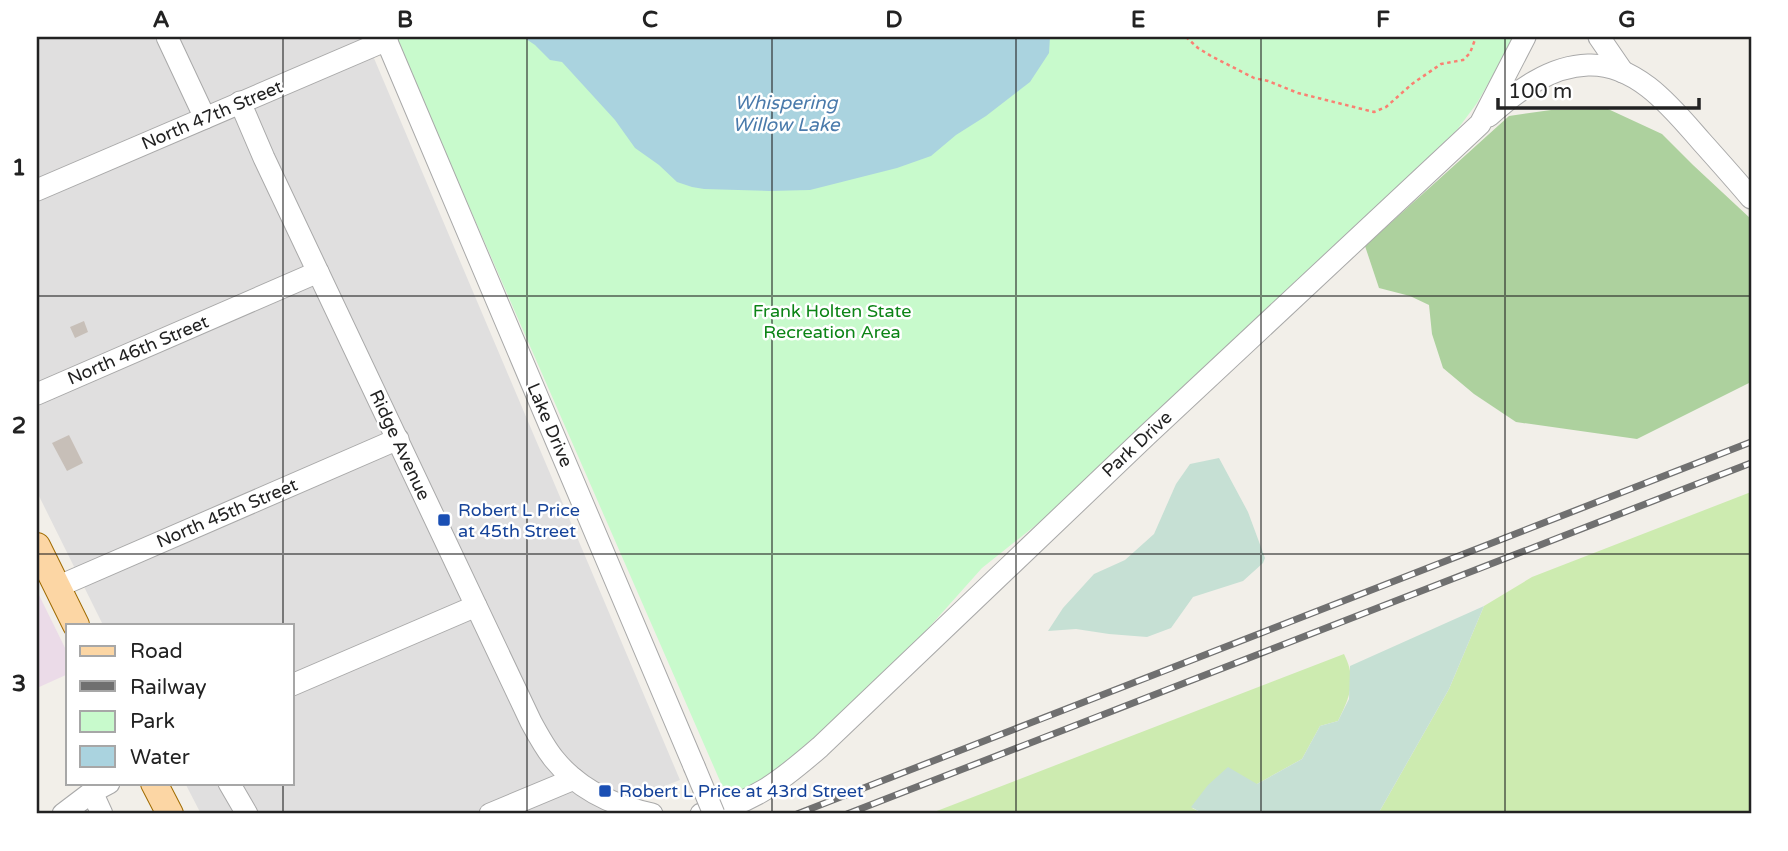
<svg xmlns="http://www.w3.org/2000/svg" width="1788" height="851" font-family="'Varela Round',sans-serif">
  <rect width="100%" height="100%" fill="#f2efe9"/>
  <polygon fill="#e0dfdf" points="37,37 365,37 680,780 594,814 201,814 185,783 292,783 292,625 103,625 37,492"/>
  <polygon fill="#ebdbe8" points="37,591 68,654 68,674 37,688"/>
  <g fill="#cdebb0">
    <polygon points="1751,492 1751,814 1378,814 1449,689 1484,606 1532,577"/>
    <path d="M1344 654C1357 680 1350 697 1338 721L1320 726 1302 759 1257 784 1192 808 1204 814H929Z"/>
  </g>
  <polygon fill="#add19e" points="1608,109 1662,134 1693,165 1751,219 1751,382 1637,439 1516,422 1474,394 1443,368 1432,334 1429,305 1410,296 1379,288 1365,246 1509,116 1551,110"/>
  <g fill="#c6e0d4">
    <polygon points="1219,458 1248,512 1265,558 1263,563 1243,581 1193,597 1171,628 1147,637 1109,634 1076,629 1048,631 1063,608 1094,574 1125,560 1154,534 1176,484 1190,464"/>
    <polygon points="1484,606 1449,689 1378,814 1204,814 1191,807 1208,785 1228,767 1257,784 1302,759 1320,726 1338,721 1349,699 1350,666"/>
  </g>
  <polygon fill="#c8facc" points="395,37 1515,37 1477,103 1457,130 1061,505 982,568 924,633 775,775 727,797"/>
  <polygon fill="#aad3df" points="523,37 1050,37 1049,53 1030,82 986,116 956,135 931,156 897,168 810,190 769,191 704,189 692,187 677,182 659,165 635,148 615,120 562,62 550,60 535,45"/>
  <g fill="#c7bfb8">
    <polygon points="84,321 88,332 75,338 70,327"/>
    <polygon points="69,435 83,463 67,471 52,443"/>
  </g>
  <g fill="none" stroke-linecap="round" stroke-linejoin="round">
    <defs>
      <g id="minor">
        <polyline points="167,37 205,118"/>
        <polyline points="385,37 694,766"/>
        <polyline points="1599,37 1623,72"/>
        <path d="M240 102 264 158 531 722C538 735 545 748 554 759 578 789 615 806 652 814"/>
        <path d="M1489 116C1517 91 1550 66 1588 65 1637 63 1673 109 1701 141 1718 160 1735 179 1751 198"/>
        <polyline points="37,190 387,40"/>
        <polyline points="37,394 318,272"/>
        <polyline points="57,587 398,439"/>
        <polyline points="292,685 476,606"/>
        <polyline points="229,783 247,814"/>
        <polyline points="92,792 102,814"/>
        <polyline points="63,814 92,792 109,783"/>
        <polyline points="490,814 574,779"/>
        <path d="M701 814C751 805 782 780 820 747L1146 436 1480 124 1525 37"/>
      </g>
      <g id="major">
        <polyline points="37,546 76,625"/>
        <polyline points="154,783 170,814"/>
      </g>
    </defs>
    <use href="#minor" stroke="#a9a9a9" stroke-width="23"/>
    <use href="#major" stroke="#a06b00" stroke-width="28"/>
    <polyline stroke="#fa8072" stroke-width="2.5" stroke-dasharray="3.5 3.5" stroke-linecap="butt" points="1186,37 1198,48 1211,56 1254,78 1268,81 1298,93 1374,112 1386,107 1412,84 1441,64 1463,60 1470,53 1476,37"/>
    <use href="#minor" stroke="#fff" stroke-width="21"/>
    <use href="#major" stroke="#fcd6a4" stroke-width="26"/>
    <defs>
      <g id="rail">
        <polyline points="797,814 1751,442"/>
        <polyline points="847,814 1751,463"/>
      </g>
    </defs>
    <use href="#rail" stroke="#707070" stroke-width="7"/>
    <use href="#rail" stroke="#fff" stroke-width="4.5" stroke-dasharray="13" stroke-linecap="butt"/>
    <defs>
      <polyline id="minor-bridge" points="694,766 714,814"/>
    </defs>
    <use href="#minor-bridge" stroke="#a9a9a9" stroke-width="23" stroke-linecap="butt"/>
    <use href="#minor-bridge" stroke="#fff" stroke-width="21"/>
  </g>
  <path fill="none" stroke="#222" stroke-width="2" stroke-opacity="0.55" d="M283 37V625M527 37V814M772 37V814M1016 37V814M1261 37V814M1505 37V814M37 296H1751M37 554H1751M283 783V814"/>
  <g fill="#1a4fb4" stroke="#fff" stroke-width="2.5">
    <rect x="437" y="513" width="14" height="14" rx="3.5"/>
    <rect x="598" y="784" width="14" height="14" rx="3.5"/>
  </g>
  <g text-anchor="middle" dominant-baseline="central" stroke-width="5" stroke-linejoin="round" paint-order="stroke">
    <g font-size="18" fill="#222" stroke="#fff">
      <text transform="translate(212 115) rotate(-23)">North 47th Street</text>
      <text transform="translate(138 350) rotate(-23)">North 46th Street</text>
      <text transform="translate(550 425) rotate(67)">Lake Drive</text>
      <text transform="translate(1137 444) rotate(-43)">Park Drive</text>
      <text transform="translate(400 445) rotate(65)">Ridge Avenue</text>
      <text transform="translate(227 513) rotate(-23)">North 45th Street</text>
    </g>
    <g font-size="18" fill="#0c8416" stroke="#fff">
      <text x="832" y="311">Frank Holten State<tspan x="832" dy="21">Recreation Area</tspan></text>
    </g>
    <g font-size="18" fill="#164399" stroke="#fff" text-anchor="start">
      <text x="458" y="510">Robert L Price<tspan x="458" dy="21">at 45th Street</tspan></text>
      <text x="619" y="791">Robert L Price at 43rd Street</text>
    </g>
    <g font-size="19" font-style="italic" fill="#4a7aab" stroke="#fff">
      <text x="786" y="103">Whispering<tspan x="786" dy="22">Willow Lake</tspan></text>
    </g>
  </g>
  <rect width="1788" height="851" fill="none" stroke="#ffffff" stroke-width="77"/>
  <rect x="66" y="624" width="228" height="161" fill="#ffffff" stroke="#a7a7a7" stroke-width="2"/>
  <rect x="80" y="646" width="35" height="10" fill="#fcd6a4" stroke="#a7a7a7" stroke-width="2"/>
  <text x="130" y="658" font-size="21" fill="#222222">Road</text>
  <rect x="80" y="681" width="35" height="10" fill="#707070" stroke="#a7a7a7" stroke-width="2"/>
  <text x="130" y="694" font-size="21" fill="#222222">Railway</text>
  <rect x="80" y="711" width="35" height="21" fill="#c8facc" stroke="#a7a7a7" stroke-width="2"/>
  <text x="130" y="728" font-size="21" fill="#222222">Park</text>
  <rect x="80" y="746" width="35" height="21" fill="#aad3df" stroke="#a7a7a7" stroke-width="2"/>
  <text x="130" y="764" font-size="21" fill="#222222">Water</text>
  <path d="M1498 98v10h201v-10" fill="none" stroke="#222222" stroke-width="3.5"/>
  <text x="1508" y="98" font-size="21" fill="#222222" stroke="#ffffff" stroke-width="5" paint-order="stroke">100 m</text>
  <rect x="38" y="38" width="1712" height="774" fill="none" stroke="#222" stroke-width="2.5"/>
  <g font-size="23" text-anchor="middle" font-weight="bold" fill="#222">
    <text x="161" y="27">A</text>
    <text x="405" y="27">B</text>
    <text x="650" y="27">C</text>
    <text x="894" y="27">D</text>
    <text x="1138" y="27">E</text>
    <text x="1383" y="27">F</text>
    <text x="1627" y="27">G</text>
    <text x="19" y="175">1</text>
    <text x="19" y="433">2</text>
    <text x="19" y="691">3</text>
  </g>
</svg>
